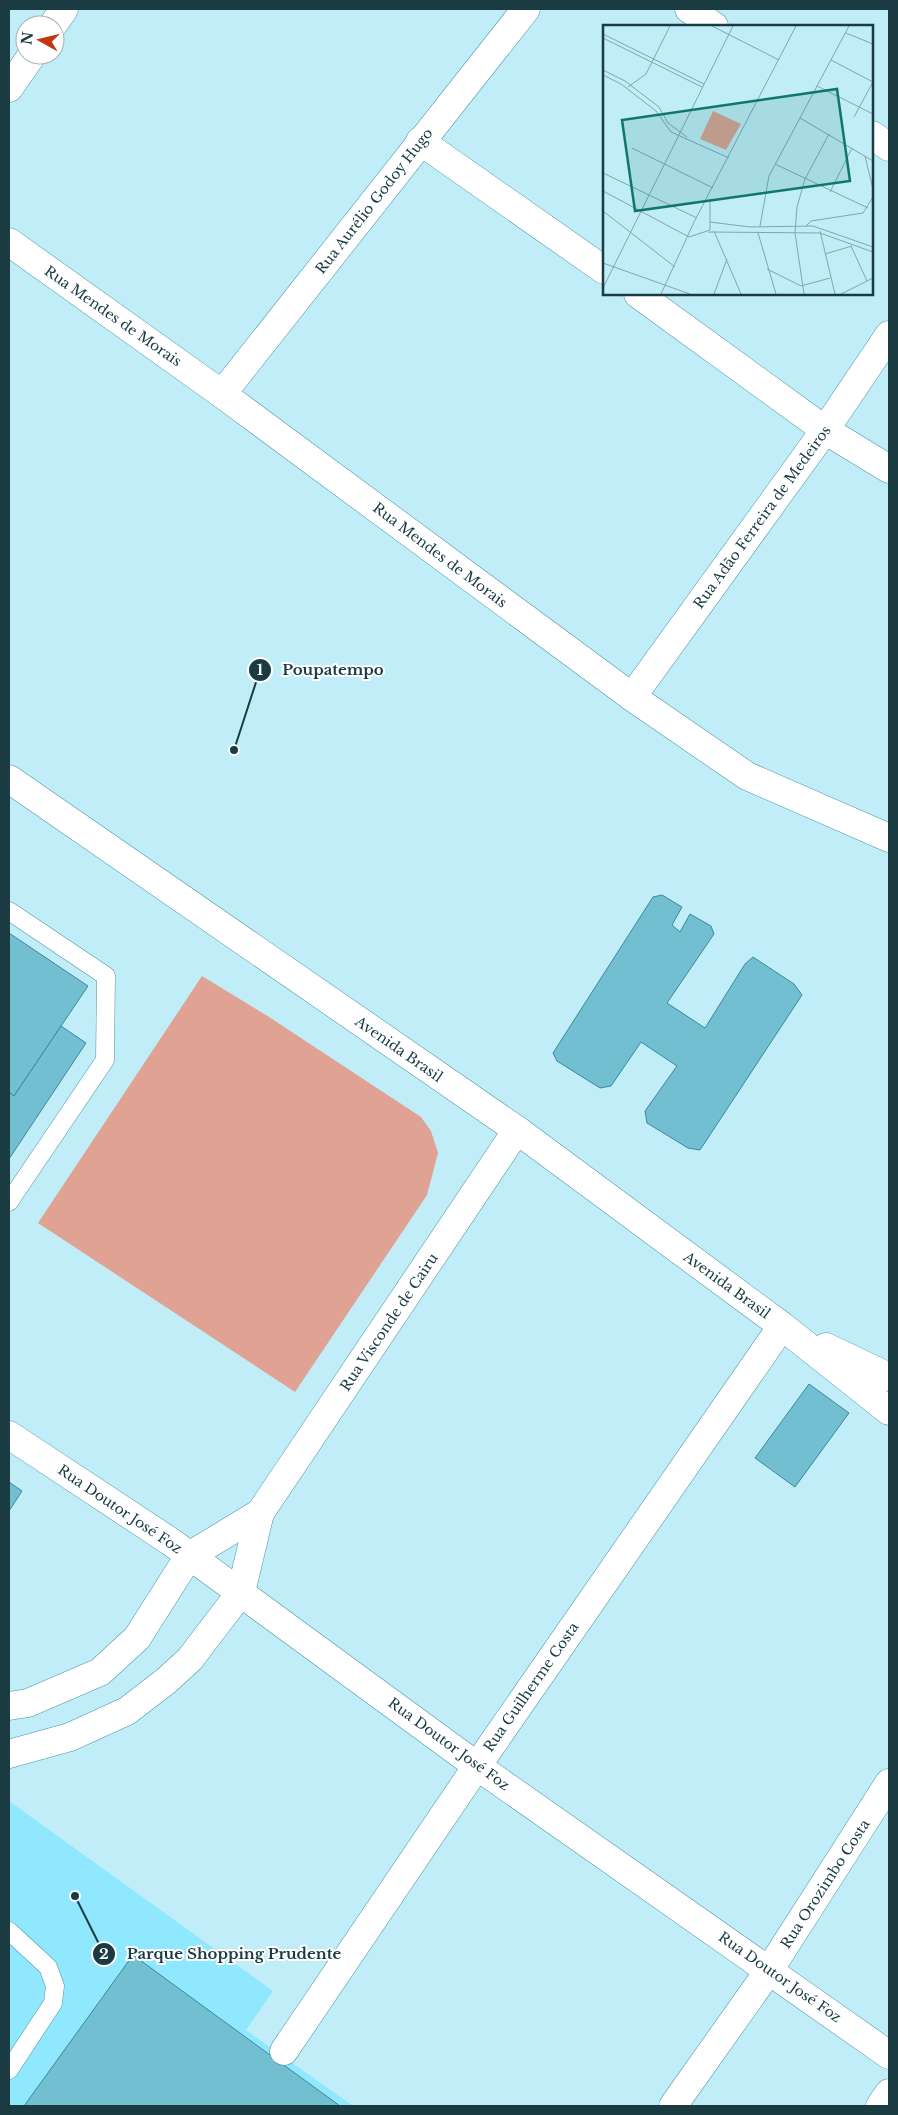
<svg xmlns="http://www.w3.org/2000/svg" width="898" height="2115" font-family="'Libre Baskerville',serif">
  <rect width="100%" height="100%" fill="#c1edf9"/>
  <polygon fill="#8fe8fe" points="9,1801 273,1991 246,2030 353,2106 9,2106"/>
  <polygon fill="#dfa293" points="202,976 269,1017 421,1117 431,1131 438,1153 427,1195 295,1392 38,1223"/>
  <g fill="#72bfd1" stroke="#3a889a">
    <polygon points="662,895 682,907 672,925 680,932 690,914 711,926 714,934 667,1003 705,1028 745,964 753,957 794,984 802,995 700,1150 688,1148 647,1123 645,1111 677,1066 641,1042 611,1086 600,1088 557,1061 553,1053 653,897"/>
    <polygon points="9,933 88,986 14,1096 9,1092"/>
    <polygon points="61,1026 86,1043 9,1159 9,1092 14,1096"/>
    <polygon points="809,1384 849,1413 795,1487 755,1458"/>
    <polygon points="9,1482 22,1491 9,1511"/>
    <polygon points="133,1955 340,2106 24,2106"/>
  </g>
  <g fill="none" stroke-linecap="round" stroke-linejoin="round">
    <defs>
      <g id="service">
        <polyline points="9,911 106,976 105,1060 9,1202"/>
        <polyline points="9,1931 48,1967 55,1986 53,2003 9,2070"/>
      </g>
      <g id="minor">
        <polyline points="689,9 714,26"/>
        <polyline points="53,25 64,9"/>
        <polyline points="9,88 32,55"/>
        <polyline points="872,135 889,147"/>
        <polyline points="420,141 604,270"/>
        <polyline points="9,242 222,394 632,697 747,776 889,838"/>
        <polyline points="638,294 825,430 889,469"/>
        <polyline points="222,394 526,9"/>
        <polyline points="632,697 825,430 889,335"/>
        <polyline points="9,1435 171,1542 477,1766 889,2055"/>
        <polyline points="9,1706 28,1703 100,1672 137,1638 189,1556 260,1513"/>
        <polyline points="9,1754 70,1737 127,1711 166,1681 190,1659 241,1592 260,1513 517,1130"/>
        <polyline points="284,2051 477,1766 782,1326"/>
        <polyline points="673,2106 770,1969 889,1783"/>
        <polyline points="880,2106 889,2093"/>
      </g>
      <g id="secondary">
        <polyline points="9,779 517,1130 782,1326 889,1411"/>
        <polyline points="826,1347 889,1377"/>
      </g>
    </defs>
    <use href="#service" stroke="#4895a7" stroke-width="19"/>
    <use href="#minor" stroke="#4895a7" stroke-width="29"/>
    <use href="#secondary" stroke="#4895a7" stroke-width="29"/>
    <use href="#service" stroke="#fff" stroke-width="18"/>
    <use href="#minor" stroke="#fff" stroke-width="28"/>
    <use href="#secondary" stroke="#fff" stroke-width="28"/>
  </g>
  <g text-anchor="middle" dominant-baseline="central" stroke-width="4" stroke-linejoin="round" paint-order="stroke">
    <g font-size="14" fill="#1a3b42" stroke="#fff">
      <text transform="translate(374 201) rotate(-52)">Rua Aurélio Godoy Hugo</text>
      <text transform="translate(113 316) rotate(35)">Rua Mendes de Morais</text>
      <text transform="translate(762 517) rotate(-54)">Rua Adão Ferreira de Medeiros</text>
      <text transform="translate(440 555) rotate(37)">Rua Mendes de Morais</text>
      <text transform="translate(399 1049) rotate(35)">Avenida Brasil</text>
      <text transform="translate(727 1285) rotate(36)">Avenida Brasil</text>
      <text transform="translate(389 1322) rotate(-56)">Rua Visconde de Cairu</text>
      <text transform="translate(120 1509) rotate(34)">Rua Doutor José Foz</text>
      <text transform="translate(531 1687) rotate(-55)">Rua Guilherme Costa</text>
      <text transform="translate(449 1744) rotate(36)">Rua Doutor José Foz</text>
      <text transform="translate(825 1884) rotate(-57)">Rua Orozimbo Costa</text>
      <text transform="translate(780 1977) rotate(35)">Rua Doutor José Foz</text>
    </g>
  </g>
  <g transform="translate(603 25)">
    <rect width="270" height="270" fill="#c1edf9"/>
    <path d="M110 86 138 99 123 125 97 114Z" fill="#dfa293"/>
    <path fill="none" stroke="#7ea6b0" stroke-width="1" d="M109 1 176 35M243 8 270 19M0 9 101 59M0 13 99 62M228 35 270 57M0 45 22 56 56 82 65 98 84 112M0 50 18 59 53 86 68 107 126 133M214 61 270 89M25 62 43 49 67 1M251 92 270 57M197 93 270 136M29 123 110 163M262 131 270 164M172 139 265 183M0 148 94 193M0 166 86 212M227 167 249 123M0 186 72 242M107 197 147 202 210 201 270 222M157 201 166 151 246 1M203 201 208 196 260 188 270 172M111 206 138 269M217 206 232 269M105 207 217 208 270 227M155 208 173 269M86 212 107 205V174M248 221 264 256M222 229 249 221M0 238 87 269M164 244 198 261 227 253M0 263 130 1M58 269 91 197 193 1M111 269 124 234M201 269 192 208 194 182 202 154 226 109M238 269 270 253"/>
    <path fill="#0f766e" fill-opacity="0.15" stroke="#0f766e" stroke-width="2.5" d="M234 64 247 156 32 186 19 95Z"/>
    <rect width="270" height="270" fill="none" stroke="#1a3b42" stroke-width="2.5"/>
  </g>
  <path fill="none" stroke="#1a3b42" stroke-width="2" d="M234 750L260 670M75 1896L104 1954"/>
  <g fill="#1a3b42" stroke="#fff" stroke-width="2">
    <circle cx="234" cy="750" r="5"/>
    <circle cx="75" cy="1896" r="5"/>
    <circle cx="260" cy="670" r="12"/>
    <circle cx="104" cy="1954" r="12"/>
  </g>
  <g font-size="15" text-anchor="middle" font-weight="bold" fill="#fff">
    <text x="260" y="675">1</text>
    <text x="104" y="1959">2</text>
  </g>
  <g font-size="15" text-anchor="middle" font-weight="bold" fill="#1a3b42" stroke="#fff" stroke-width="4" stroke-linejoin="round" paint-order="stroke">
    <text x="333" y="675">Poupatempo</text>
    <text x="234" y="1959">Parque Shopping Prudente</text>
  </g>
  <rect width="898" height="2115" fill="none" stroke="#1a3b42" stroke-width="20"/>
  <g transform="translate(40 40) rotate(278)"><circle r="24" fill="#ffffff" stroke="#a3b1b3"/>
  <path d="M0-4L9 19L0 12L-9 19Z" fill="#c13711"/>
  <text y="-8" font-size="14" font-weight="bold" text-anchor="middle" fill="#1a3b42">N</text>
  </g>
</svg>
